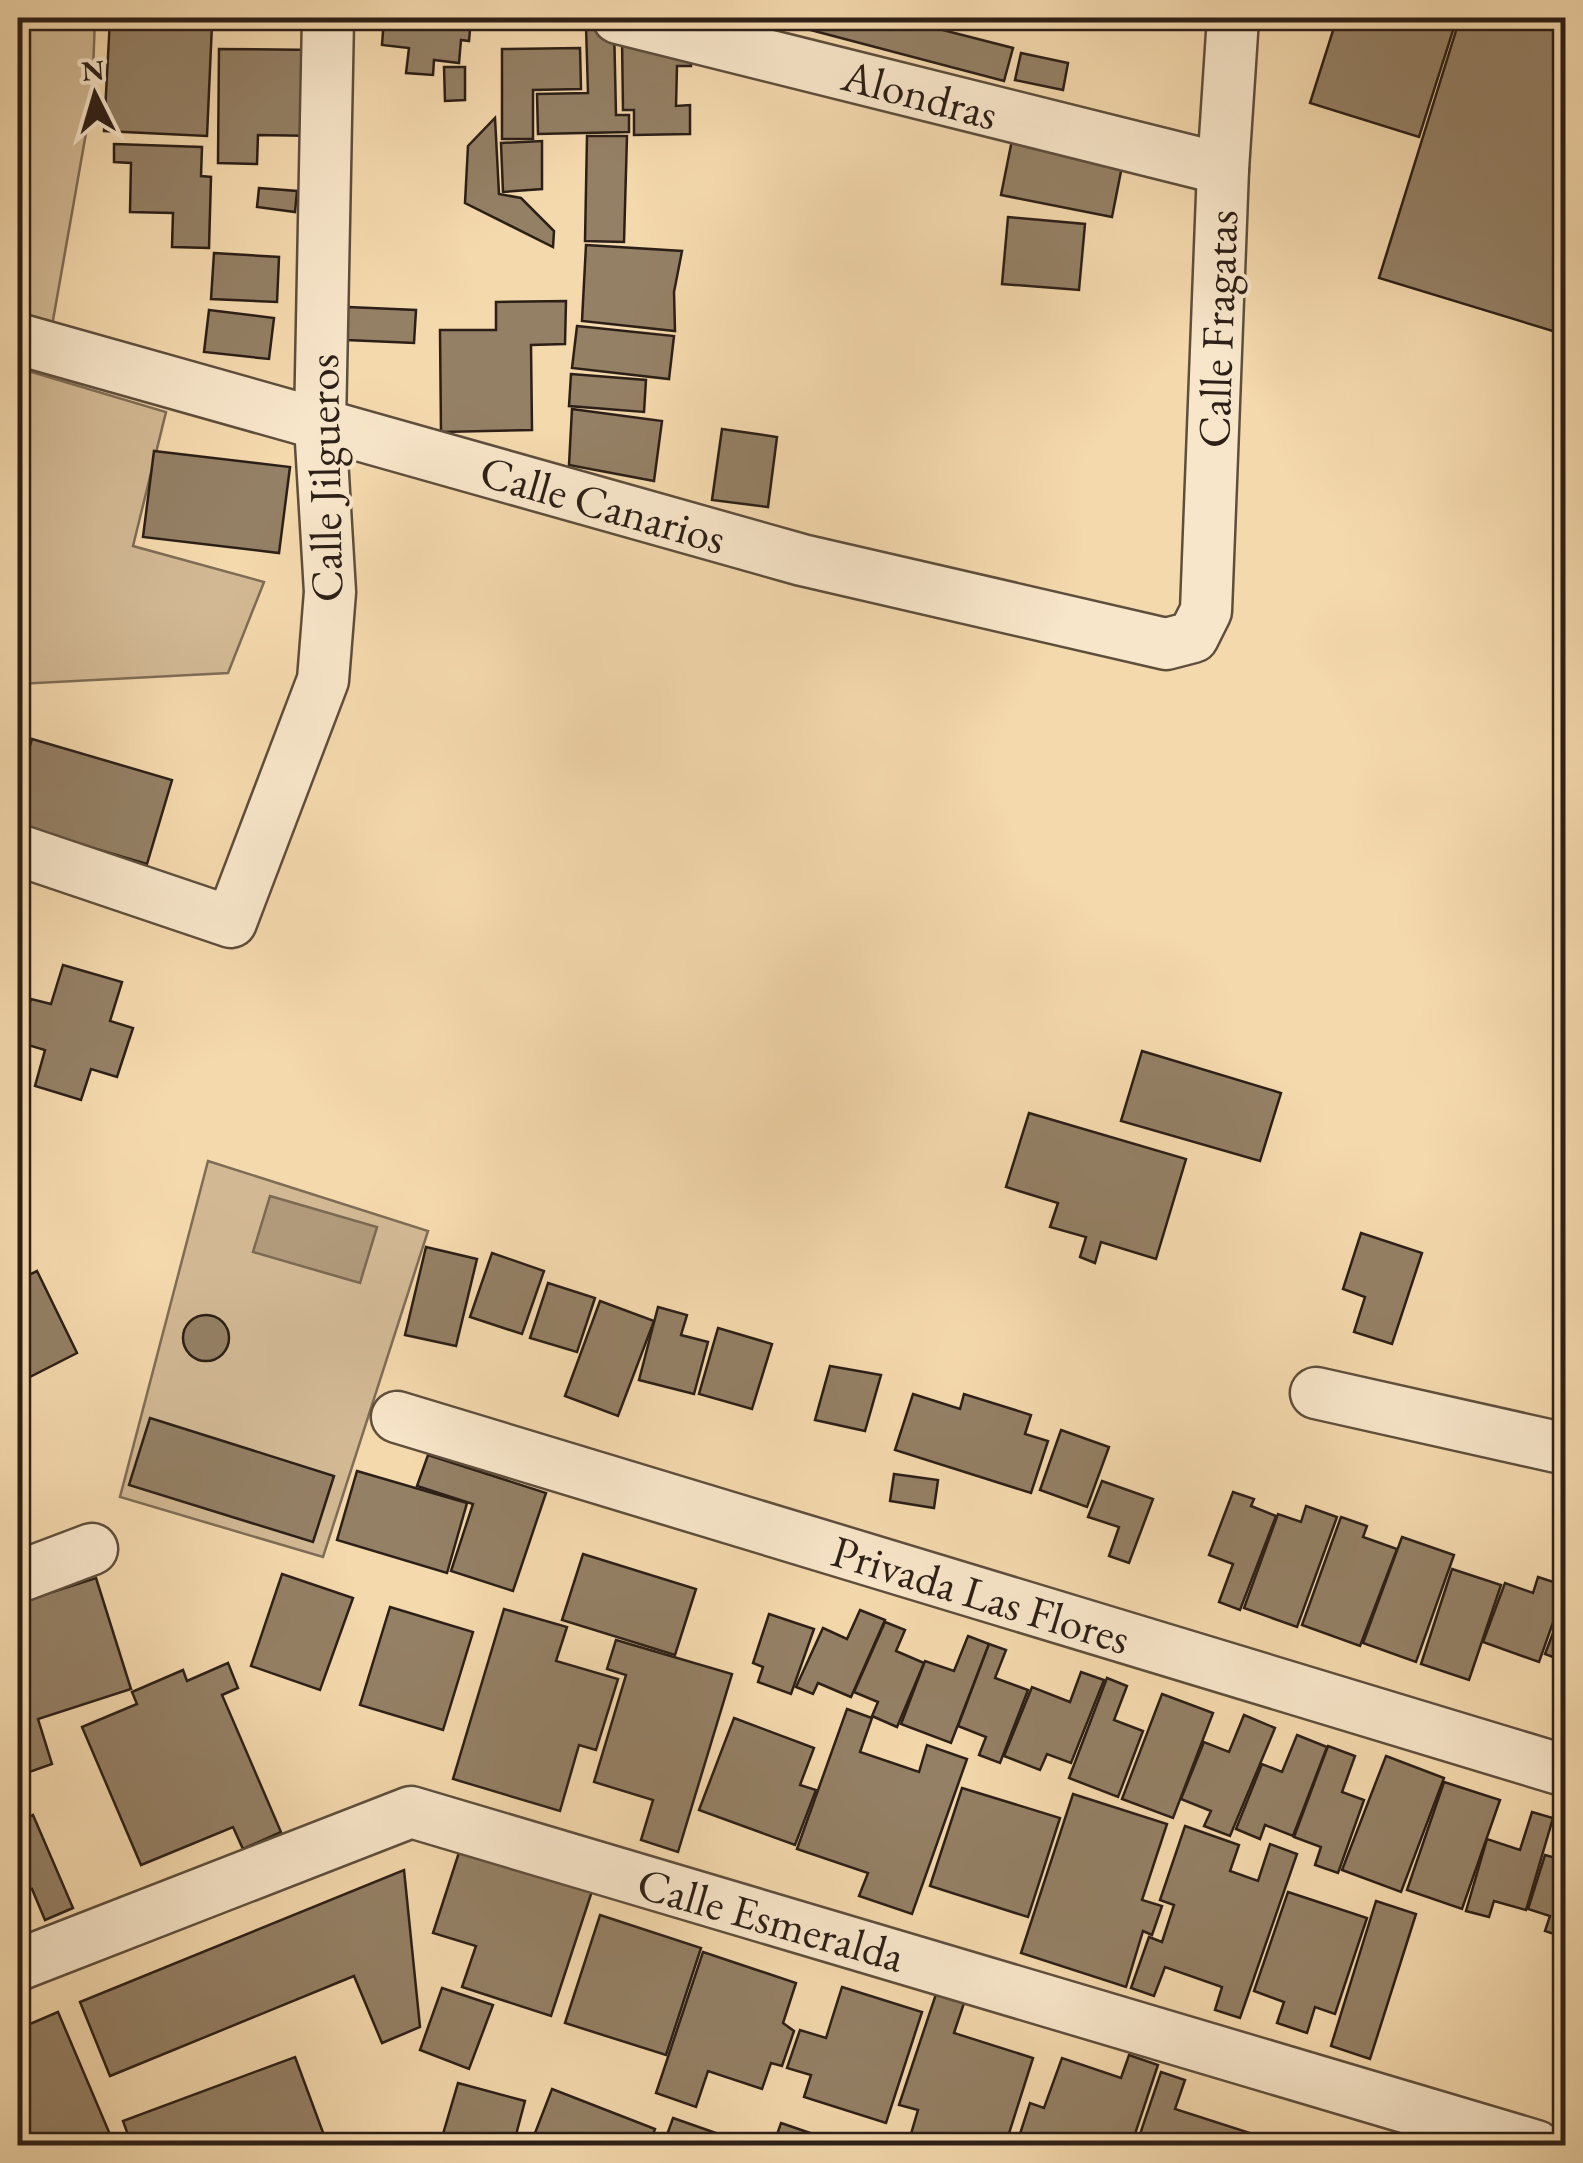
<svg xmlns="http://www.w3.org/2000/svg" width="1583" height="2163" font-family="'EB Garamond',serif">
  <rect width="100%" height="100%" fill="#f4d9ad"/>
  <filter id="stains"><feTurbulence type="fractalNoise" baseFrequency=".002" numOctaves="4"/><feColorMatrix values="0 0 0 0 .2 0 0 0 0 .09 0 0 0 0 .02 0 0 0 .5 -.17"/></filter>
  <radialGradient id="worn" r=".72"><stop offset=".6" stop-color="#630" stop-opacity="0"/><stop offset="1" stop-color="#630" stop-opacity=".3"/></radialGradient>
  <g fill="#d2b994" stroke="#7f6c56" stroke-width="2.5">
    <polygon points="18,18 95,18 92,99 52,326 18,316"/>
    <polygon points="18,368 166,412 133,546 264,582 228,673 18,684"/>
    <polygon points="208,1161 428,1231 323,1557 120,1497"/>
  </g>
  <polygon fill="#b09a7a" stroke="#7b6952" stroke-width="2.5" points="270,1196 377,1227 360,1283 253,1252"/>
  <g fill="#948065" stroke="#2c1f17" stroke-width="2.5">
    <polygon points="384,18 471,18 469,41 461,40 459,63 434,60 433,75 406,73 409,48 382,45"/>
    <polygon points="765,18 896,18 1013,48 1004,81"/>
    <polygon points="1337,18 1382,18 1397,22 1398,18 1457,18 1419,137 1310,103"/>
    <polygon points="1460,18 1566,18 1566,335 1379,278"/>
    <polygon points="110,19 212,24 207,136 104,131"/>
    <polygon points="614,25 616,115 629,115 629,132 538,134 537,94 588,93 586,26"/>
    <polygon points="622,38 691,38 691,66 677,66 676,106 690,105 690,134 634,135 634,110 623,110"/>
    <polygon points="580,48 581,89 533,90 533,139 502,139 502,49"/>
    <polygon points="219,49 319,50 318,136 258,135 257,164 218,163"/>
    <polygon points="1021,53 1068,63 1063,90 1015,80"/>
    <polygon points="444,67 465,67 465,100 445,101"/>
    <polygon points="495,118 499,194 521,198 554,231 553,247 465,203 468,146"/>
    <polygon points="1013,135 1124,156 1112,217 1001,195"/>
    <polygon points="587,136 627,136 624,242 585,241"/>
    <polygon points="542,141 542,189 503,192 501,143"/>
    <polygon points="114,144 202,147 201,176 211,177 209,248 172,247 173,213 130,212 131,163 114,162"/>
    <polygon points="259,188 297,191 295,212 257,207"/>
    <polygon points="1008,217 1085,224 1079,290 1002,284"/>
    <polygon points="586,245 682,251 674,292 675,331 582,321"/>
    <polygon points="214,253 279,257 277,302 211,299"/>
    <polygon points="566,301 565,344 531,345 532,430 441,432 440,330 496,330 496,302"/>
    <polygon points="348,307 416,310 414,343 347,340"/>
    <polygon points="209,310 274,318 269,359 204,352"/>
    <polygon points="577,326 674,336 669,379 572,368"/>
    <polygon points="571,374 646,380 644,412 569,406"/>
    <polygon points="572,409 662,421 654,481 569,465"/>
    <polygon points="722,429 777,437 768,507 712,500"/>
    <polygon points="154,451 290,467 279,553 143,537"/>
    <polygon points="32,739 172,780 147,864 18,826 18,787"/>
    <polygon points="63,965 122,982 110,1021 133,1028 117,1077 91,1069 81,1100 35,1086 45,1050 18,1042 31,999 51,1004"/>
    <polygon points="1142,1051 1281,1093 1260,1161 1121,1121"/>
    <polygon points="1029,1113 1186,1159 1156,1259 1101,1242 1095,1263 1080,1257 1086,1237 1050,1227 1058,1203 1006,1187"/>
    <polygon points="1361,1233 1422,1253 1392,1344 1354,1332 1365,1297 1343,1289"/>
    <polygon points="426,1247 477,1259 456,1346 405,1335"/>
    <polygon points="492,1253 544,1271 522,1334 470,1317"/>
    <polygon points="37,1271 77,1353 18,1383 18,1280"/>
    <polygon points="548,1283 595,1298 577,1352 530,1338"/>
    <polygon points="600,1301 654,1321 618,1416 565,1396"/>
    <polygon points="658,1307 687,1315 681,1335 708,1342 694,1394 639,1380"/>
    <circle cx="206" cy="1338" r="23"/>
    <polygon points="718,1328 772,1344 752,1409 699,1394"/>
    <polygon points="830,1366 881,1375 865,1431 815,1420"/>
    <polygon points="913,1394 960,1409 964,1394 1031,1415 1025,1434 1048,1441 1031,1493 895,1450"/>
    <polygon points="150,1418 334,1476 313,1542 129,1485"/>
    <polygon points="1061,1430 1109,1447 1087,1507 1040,1490"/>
    <polygon points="428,1455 546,1493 513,1591 451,1571 473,1504 417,1486"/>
    <polygon points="357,1471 467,1503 447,1573 337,1540"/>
    <polygon points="894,1474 938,1480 934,1508 890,1501"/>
    <polygon points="1102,1481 1153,1499 1129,1563 1109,1556 1119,1527 1088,1517"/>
    <polygon points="1233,1492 1254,1499 1251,1506 1276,1516 1240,1610 1219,1602 1233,1564 1209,1555"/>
    <polygon points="1306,1506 1337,1517 1297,1627 1244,1608 1278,1514 1301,1522"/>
    <polygon points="1341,1517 1367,1526 1363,1537 1397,1549 1360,1646 1302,1625"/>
    <polygon points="1402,1537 1454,1555 1416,1662 1363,1643"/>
    <polygon points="583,1554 696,1589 675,1655 562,1620"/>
    <polygon points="1452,1569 1501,1585 1469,1680 1421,1664"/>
    <polygon points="282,1574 353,1598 320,1690 251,1666"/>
    <polygon points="1538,1577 1566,1586 1539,1662 1483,1642 1505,1583 1533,1593"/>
    <polygon points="96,1578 131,1689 38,1719 52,1764 18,1776 18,1603"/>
    <polygon points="1566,1599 1566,1662 1545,1654"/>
    <polygon points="390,1607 473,1632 443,1730 360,1705"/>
    <polygon points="504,1609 567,1627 556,1661 618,1679 596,1750 579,1745 560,1811 453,1779"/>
    <polygon points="860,1610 885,1620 851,1697 818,1683 813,1694 796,1687 823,1628 847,1639"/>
    <polygon points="769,1614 814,1629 791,1694 758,1682 763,1667 753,1663"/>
    <polygon points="885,1622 905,1630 896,1651 924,1663 897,1727 872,1716 878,1702 854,1692"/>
    <polygon points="968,1636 989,1644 951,1743 901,1724 925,1661 954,1671"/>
    <polygon points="616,1640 732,1674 678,1852 641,1840 653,1800 594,1782 626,1675 607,1669"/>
    <polygon points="989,1644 1006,1650 995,1678 1028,1690 1000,1763 979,1755 986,1737 958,1726"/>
    <polygon points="228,1663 238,1688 222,1695 281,1832 243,1849 233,1827 141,1865 82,1727 137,1704 132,1692 183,1670 187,1681"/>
    <polygon points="1081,1672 1104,1680 1071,1763 1047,1754 1040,1770 1004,1756 1032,1687 1070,1702"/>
    <polygon points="1107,1678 1127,1686 1114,1720 1143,1731 1118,1797 1069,1778"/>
    <polygon points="1162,1694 1213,1713 1173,1818 1122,1799"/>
    <polygon points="847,1709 872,1718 860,1752 919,1772 927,1745 967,1759 912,1914 859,1896 868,1873 797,1849"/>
    <polygon points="1244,1715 1275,1728 1230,1836 1204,1826 1211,1811 1181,1799 1204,1742 1229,1752"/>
    <polygon points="734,1718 814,1748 800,1785 816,1790 795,1845 699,1810"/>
    <polygon points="1297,1735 1327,1747 1293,1836 1265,1825 1260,1839 1236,1829 1262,1764 1282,1772"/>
    <polygon points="1328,1746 1355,1756 1342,1792 1364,1800 1338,1873 1315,1865 1321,1847 1294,1837"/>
    <polygon points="1386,1756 1444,1778 1401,1892 1342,1870"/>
    <polygon points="1444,1782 1500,1800 1462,1909 1407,1890"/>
    <polygon points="962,1788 1060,1818 1028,1917 930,1886"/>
    <polygon points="1073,1794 1167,1824 1142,1900 1162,1906 1152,1935 1143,1931 1126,1987 1021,1953"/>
    <polygon points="1532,1812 1553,1818 1526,1910 1494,1901 1489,1917 1466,1911 1487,1839 1520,1850"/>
    <polygon points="33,1815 73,1908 45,1920 32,1889 18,1895 18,1822"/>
    <polygon points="1185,1826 1239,1845 1230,1871 1258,1881 1270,1844 1297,1854 1240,2018 1215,2010 1222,1987 1165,1967 1154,1996 1131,1988 1149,1937 1162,1942 1174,1905 1160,1900"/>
    <polygon points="463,1840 595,1882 551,2016 462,1987 476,1946 433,1933"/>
    <polygon points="1545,1855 1566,1861 1566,1938 1545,1931 1550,1916 1528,1909"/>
    <polygon points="404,1870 420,2027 382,2043 354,1976 110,2076 80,2002"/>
    <polygon points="1288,1892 1367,1918 1335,2014 1315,2007 1307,2033 1277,2023 1284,2002 1254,1991"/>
    <polygon points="1376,1901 1416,1914 1370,2059 1331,2046"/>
    <polygon points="600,1915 701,1948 666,2055 565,2023"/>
    <polygon points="703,1952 796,1983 783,2023 794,2031 782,2066 771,2063 762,2089 708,2071 696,2107 656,2093"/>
    <polygon points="842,1987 922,2012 886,2123 804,2097 811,2075 787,2068 800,2030 826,2038"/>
    <polygon points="442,1988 493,2005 469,2069 420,2050"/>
    <polygon points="936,1994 964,2003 954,2033 1033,2058 1005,2146 946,2146 911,2134 918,2110 899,2105"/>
    <polygon points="58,2012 114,2144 110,2146 18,2146 18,2029"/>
    <polygon points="1129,2055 1158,2065 1131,2146 1016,2146 1030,2103 1044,2108 1062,2058 1121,2078"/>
    <polygon points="295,2057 328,2146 132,2146 123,2121"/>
    <polygon points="1161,2072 1185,2080 1175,2109 1253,2134 1249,2146 1136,2146"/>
    <polygon points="458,2083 525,2101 513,2146 458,2146 441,2141"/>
    <polygon points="552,2089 655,2129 649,2146 530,2146"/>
    <polygon points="673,2118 753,2146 663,2146"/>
    <polygon points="781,2123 848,2146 773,2146"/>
  </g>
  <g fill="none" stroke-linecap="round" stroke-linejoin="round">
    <defs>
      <g id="minor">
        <polyline points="618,18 1223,169"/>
        <polyline points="18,339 802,560 1166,644 1193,637 1206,611 1223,169 1233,18"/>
        <polyline points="18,850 231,922 323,680 330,592 320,425 328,18"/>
        <polyline points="1316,1393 1566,1449"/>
        <polyline points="397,1417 1566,1771"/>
        <polyline points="18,1577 92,1549"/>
        <polyline points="18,1965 411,1812 1536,2146"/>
      </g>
    </defs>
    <use href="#minor" stroke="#5e4e3c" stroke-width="55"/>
    <use href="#minor" stroke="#f8e6ca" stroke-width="50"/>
  </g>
  <g text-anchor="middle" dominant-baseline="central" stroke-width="8" stroke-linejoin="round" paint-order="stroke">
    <g font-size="45" fill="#2c1f17" stroke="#f8e6ca">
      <text transform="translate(920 94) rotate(15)">Alondras</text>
      <text transform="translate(1217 329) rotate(-88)">Calle Fragatas</text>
      <text transform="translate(324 478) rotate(-91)">Calle Jilgueros</text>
      <text transform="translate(603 504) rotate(16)">Calle Canarios</text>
      <text transform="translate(981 1594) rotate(17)">Privada Las Flores</text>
      <text transform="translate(771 1919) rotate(16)">Calle Esmeralda</text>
    </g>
  </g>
  <rect width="1583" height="2163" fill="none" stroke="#f4d9ad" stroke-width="60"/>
  <rect x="20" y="20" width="1543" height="2123" fill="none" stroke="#2c1f17" stroke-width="5"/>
  <rect x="30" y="30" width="1523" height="2103" fill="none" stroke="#2c1f17" stroke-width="2.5"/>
  <g transform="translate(95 95) rotate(355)" stroke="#f8e6ca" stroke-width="8" paint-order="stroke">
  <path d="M0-8L18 38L0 25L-18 38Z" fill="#2c1f17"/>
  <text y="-15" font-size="28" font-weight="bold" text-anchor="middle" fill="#2c1f17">N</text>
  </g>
  <rect width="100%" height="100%" filter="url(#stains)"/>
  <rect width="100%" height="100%" fill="url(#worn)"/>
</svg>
